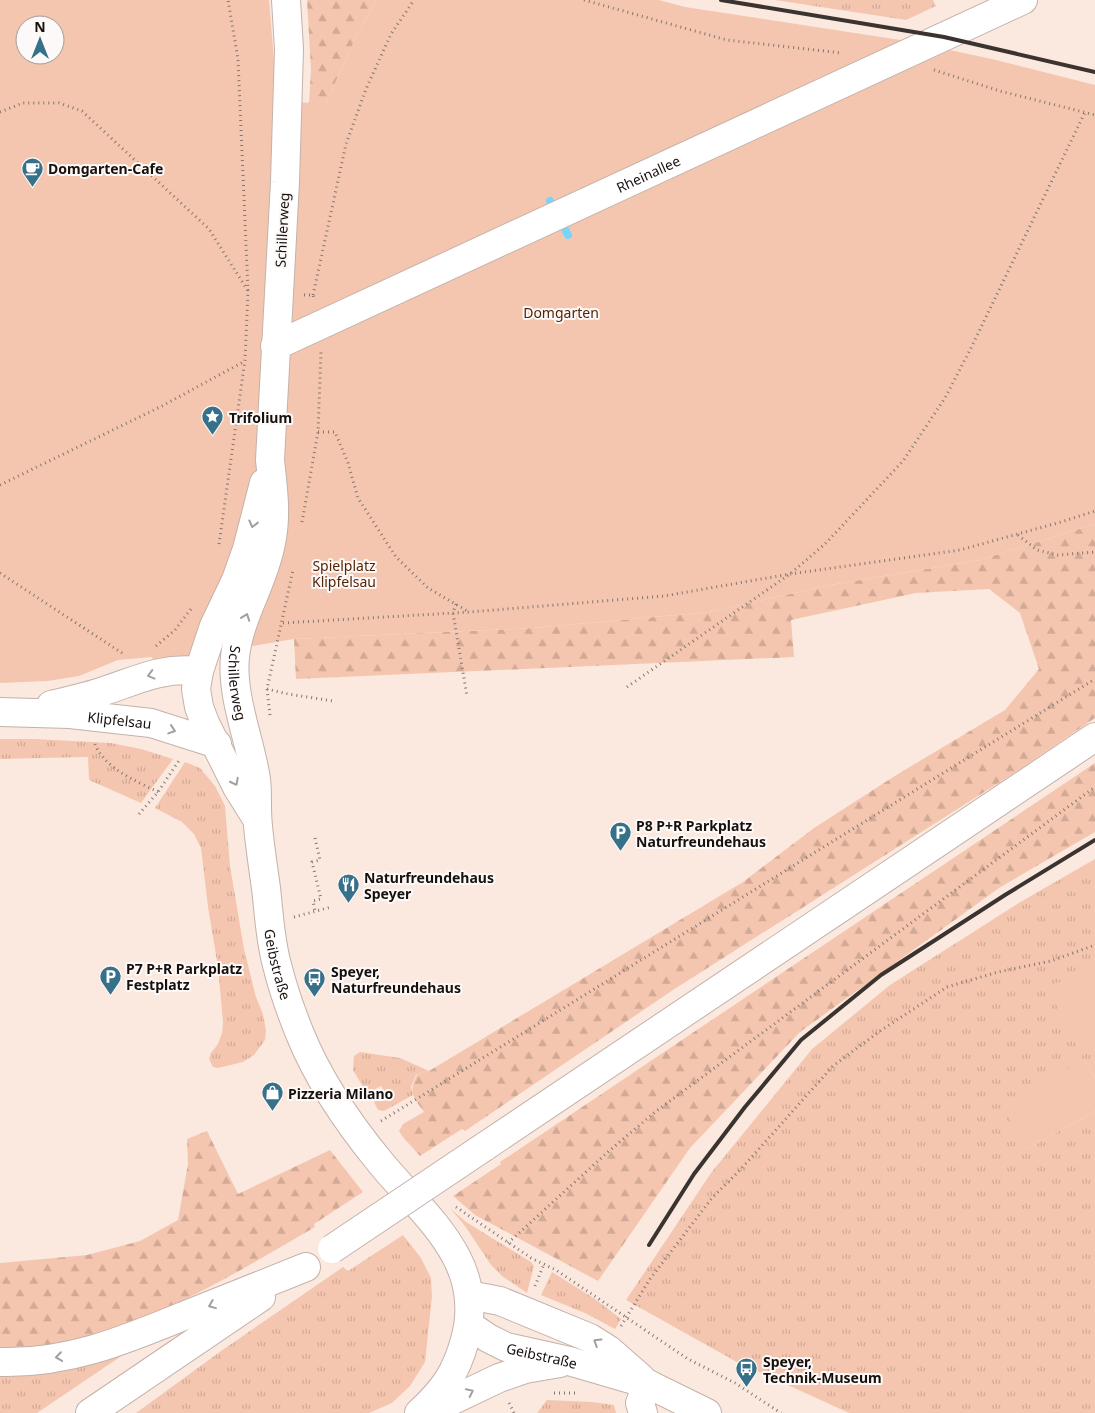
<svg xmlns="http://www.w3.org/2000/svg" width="1095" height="1413" font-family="'Noto Sans',sans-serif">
  <defs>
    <pattern id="grass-tufts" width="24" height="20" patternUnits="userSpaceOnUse" patternTransform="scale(1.25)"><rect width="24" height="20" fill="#f5c6af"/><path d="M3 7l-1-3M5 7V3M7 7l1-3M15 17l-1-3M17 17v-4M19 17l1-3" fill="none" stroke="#d1a995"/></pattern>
    <pattern id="forest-firs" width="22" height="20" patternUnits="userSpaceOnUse" patternTransform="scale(1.25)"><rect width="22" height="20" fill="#f5c6af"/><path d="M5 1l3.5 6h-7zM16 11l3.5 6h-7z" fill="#d1a995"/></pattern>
  </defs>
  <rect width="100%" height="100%" fill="#fbe9e0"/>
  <g fill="url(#grass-tufts)">
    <polygon points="775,0 933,0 936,6 906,20"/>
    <polygon points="0,739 35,739 111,743 141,749 173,759 141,803 89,780 88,757 0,759"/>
    <polygon points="185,762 200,768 215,786 225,806 230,866 244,949 256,997 263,1014 266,1030 265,1040 254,1055 243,1062 218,1068 213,1067 209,1059 211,1053 218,1044 222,1033 223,1022 218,967 208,907 201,848 194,834 182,822 155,808"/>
    <polygon points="1095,859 1095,1078 1084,1059 1027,1149 1095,1111 1095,1413 849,1413 735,1361 626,1300 711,1173 812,1049 890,985 1022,901"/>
    <polygon points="360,1052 400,1058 429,1071 416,1075 411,1087 413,1095 384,1111 378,1110 374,1102 386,1095 381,1086 367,1094 353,1070 354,1056"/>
    <polygon points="450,1208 466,1222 531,1262 534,1266 527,1293 502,1276 491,1265 465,1226"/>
    <polygon points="403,1235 421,1258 431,1278 432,1296 425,1362 410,1386 392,1403 369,1413 136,1413 221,1351 343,1267 348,1271"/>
    <polygon points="552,1272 595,1299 621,1319 615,1329 587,1314 541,1295"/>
    <path d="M118 1354 120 1357 37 1413H0V1376C46 1376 75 1367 118 1354Z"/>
    <polygon points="547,1400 592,1402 614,1405 616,1413 537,1413"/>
  </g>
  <g fill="url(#forest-firs)">
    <polygon points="307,0 376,0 356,37 326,103 309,104 311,70"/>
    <path d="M1095 524V718L1022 768 673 990 465 1131 462 1129 420 1156 402 1136 399 1131 403 1124 424 1112C413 1096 408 1094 417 1075L429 1071 743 882 814 828 898 774 1005 710 1039 669 1020 613 989 589 916 593 791 620 794 657 296 679 294 639 533 628 709 612 830 585 980 560Z"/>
    <polygon points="1095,763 1095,832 999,888 800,1032 690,1148 598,1281 475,1215 453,1196 501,1164 500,1162"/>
    <path d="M207 1131 238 1194 330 1150 363 1192 314 1224 315 1227C234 1274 151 1326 57 1345 38 1349 19 1349 0 1349V1263L87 1255 140 1241 178 1220 188 1164 187 1139Z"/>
  </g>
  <g fill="#f5c6af" fill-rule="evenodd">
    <path d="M0 0H269L274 60V102L326 103 356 37 376 0H659L685 7 907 41 992 59 1095 85V524L980 560 830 585 709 612 533 628 294 639 154 663 152 657 118 660 79 676 48 681 0 683ZM25 25H55V55H25Z"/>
    <polygon points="1095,971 1095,1034 1068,1042 1050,985"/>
    <polygon points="1084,1059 1095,1078 1095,1111 1027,1149 1002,1105"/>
  </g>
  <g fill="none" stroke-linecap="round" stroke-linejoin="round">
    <polyline stroke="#79d4fd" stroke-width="8" points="550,201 568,235"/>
    <defs>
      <g id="minor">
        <path id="s1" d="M286 0 289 49 285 182 270 460C273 488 277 515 271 543 264 582 239 617 235 657 231 696 250 740 256 779 258 795 256 810 258 826 260 847 263 867 266 888 269 914 270 940 277 965 283 989 291 1012 300 1034 319 1081 348 1123 380 1162 424 1216 487 1261 465 1340 456 1373 444 1390 419 1413"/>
        <path id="s2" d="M275 346 1023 0"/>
        <path d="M51 705C68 701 87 697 104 691 138 680 161 667 199 671"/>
        <path id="s3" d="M0 712 70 714 151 723 217 744"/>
        <polyline points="257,819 237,787 205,723 199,707 196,689 199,671 214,626 236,580 247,549 264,483"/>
        <polyline points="469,1295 500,1301 590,1338 609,1350 641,1378"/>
        <path id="s4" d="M469 1325 488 1338 506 1347 569 1361 648 1384 707 1413"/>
        <polyline points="428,1412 499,1378 525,1369 560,1363"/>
        <polyline points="643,1413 640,1403 648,1384"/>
      </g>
      <g id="major">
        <polyline points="484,1147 1095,737"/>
        <path d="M0 1362C68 1364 125 1340 186 1315 226 1299 266 1283 306 1267"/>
        <polyline points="90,1413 261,1297"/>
      </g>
    </defs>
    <use href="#minor" stroke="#c4b2aa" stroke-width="30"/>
    <use href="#major" stroke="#c4b2aa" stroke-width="30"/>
    <g stroke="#837771" stroke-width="3" stroke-dasharray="1 4" stroke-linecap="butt">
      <polyline points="584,0 727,40 842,53"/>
      <polyline points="934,70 1000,91 1095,115"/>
      <polyline points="0,112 23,103 59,103 82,111 209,229 248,291"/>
      <polyline points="304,295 313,295 314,299"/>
      <polyline points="313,295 346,144 366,89 391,34 414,0"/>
      <polyline points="318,432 335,432 348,463 358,498 396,557 428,588 469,612"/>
      <polyline points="0,485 162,406 245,361"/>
      <polyline points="302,522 318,432 321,352"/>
      <polyline points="1018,535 1037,550 1058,555 1095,552"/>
      <polyline points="219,544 245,360 248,291 238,59 228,0"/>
      <polyline points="0,573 125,655"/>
      <polyline points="456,604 453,613 467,696"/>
      <polyline points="283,623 470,612 664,596 790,574 960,550 1061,522 1095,511"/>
      <polyline points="156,646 175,630 191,609"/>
      <polyline points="627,687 790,574 825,544 903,461 945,398 972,346 1085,112"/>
      <polyline points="267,689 288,694 333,701"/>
      <polyline points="270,715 267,689 293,570"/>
      <path d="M95 744C104 768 136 781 158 792"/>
      <polyline points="139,814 158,792 180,759"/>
      <polyline points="315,838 320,860 312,862 321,899 313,901 315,911"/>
      <polyline points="294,917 331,907"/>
      <polyline points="381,1121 1095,679"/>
      <polyline points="456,1207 531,1258 556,1270 688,1359 735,1383 781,1413"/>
      <polyline points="508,1243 609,1151 655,1112 1095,787"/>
      <polyline points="535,1286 544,1264"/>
      <polyline points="621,1326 650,1279 712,1198 741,1169 833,1066 880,1031 947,987 998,972 1051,961 1095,945"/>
      <polyline points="554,1393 578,1393"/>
      <polyline points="509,1403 514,1413"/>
    </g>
    <use href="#minor" stroke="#fff" stroke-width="28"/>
    <use href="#major" stroke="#fff" stroke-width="28"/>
    <g stroke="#3b332f" stroke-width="4">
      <polyline points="721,0 944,37 1095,72"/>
      <polyline points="649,1245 694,1174 745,1107 801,1040 881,975 1005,895 1095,840"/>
    </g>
    <defs>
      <polyline id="major-bridge" points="332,1249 484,1147"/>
    </defs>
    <use href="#major-bridge" stroke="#c4b2aa" stroke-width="30" stroke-linecap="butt"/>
    <use href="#major-bridge" stroke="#fff" stroke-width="28"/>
  </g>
  <defs><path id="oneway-chevron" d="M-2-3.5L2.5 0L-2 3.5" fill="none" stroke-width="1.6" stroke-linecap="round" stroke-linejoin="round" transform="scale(1.25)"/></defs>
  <g stroke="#a2a09f">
    <use href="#oneway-chevron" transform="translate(253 524) rotate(104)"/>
    <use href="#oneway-chevron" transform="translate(246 617) rotate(-70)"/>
    <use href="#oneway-chevron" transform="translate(151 675) rotate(165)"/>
    <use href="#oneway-chevron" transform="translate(172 730) rotate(18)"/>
    <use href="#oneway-chevron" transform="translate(235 782) rotate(63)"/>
    <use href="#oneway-chevron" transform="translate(212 1305) rotate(158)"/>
    <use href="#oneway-chevron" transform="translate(597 1342) rotate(-148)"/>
    <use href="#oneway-chevron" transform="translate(59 1357) rotate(172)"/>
    <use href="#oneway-chevron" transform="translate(470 1392) rotate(-26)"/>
  </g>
  <defs>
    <symbol id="cafe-pin" viewBox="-11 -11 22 30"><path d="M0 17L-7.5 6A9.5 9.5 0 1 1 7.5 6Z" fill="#367089" stroke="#fdf9f8"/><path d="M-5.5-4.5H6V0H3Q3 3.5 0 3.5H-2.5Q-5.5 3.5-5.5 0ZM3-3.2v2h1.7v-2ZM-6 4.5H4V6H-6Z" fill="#fff"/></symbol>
    <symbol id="sight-pin" viewBox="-11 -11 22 30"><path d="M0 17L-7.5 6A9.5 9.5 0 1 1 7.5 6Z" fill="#367089" stroke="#fdf9f8"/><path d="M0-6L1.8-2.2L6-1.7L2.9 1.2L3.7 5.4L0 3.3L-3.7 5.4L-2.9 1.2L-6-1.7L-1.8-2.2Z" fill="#fff"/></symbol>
    <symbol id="parking-pin" viewBox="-11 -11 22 30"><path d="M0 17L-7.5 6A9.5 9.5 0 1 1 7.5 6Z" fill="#367089" stroke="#fdf9f8"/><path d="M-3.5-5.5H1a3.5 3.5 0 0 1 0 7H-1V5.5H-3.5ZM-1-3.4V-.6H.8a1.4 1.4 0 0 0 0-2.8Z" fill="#fff"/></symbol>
    <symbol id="restaurant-pin" viewBox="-11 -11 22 30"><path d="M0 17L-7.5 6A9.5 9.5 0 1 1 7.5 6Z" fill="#367089" stroke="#fdf9f8"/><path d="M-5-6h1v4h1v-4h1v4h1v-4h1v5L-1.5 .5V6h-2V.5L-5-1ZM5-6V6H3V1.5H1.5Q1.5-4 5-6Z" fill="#fff"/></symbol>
    <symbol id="bus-pin" viewBox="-11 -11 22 30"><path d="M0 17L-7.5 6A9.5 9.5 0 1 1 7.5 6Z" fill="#367089" stroke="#fdf9f8"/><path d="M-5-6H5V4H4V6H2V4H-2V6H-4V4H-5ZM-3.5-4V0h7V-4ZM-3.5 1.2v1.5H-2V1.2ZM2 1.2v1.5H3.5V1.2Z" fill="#fff"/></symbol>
    <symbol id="shop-pin" viewBox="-11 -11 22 30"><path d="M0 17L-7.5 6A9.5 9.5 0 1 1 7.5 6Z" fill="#367089" stroke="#fdf9f8"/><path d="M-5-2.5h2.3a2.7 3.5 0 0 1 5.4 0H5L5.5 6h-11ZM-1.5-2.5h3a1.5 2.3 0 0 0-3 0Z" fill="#fff"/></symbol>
  </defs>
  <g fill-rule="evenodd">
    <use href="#cafe-pin" x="20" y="156" width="25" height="34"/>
    <use href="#sight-pin" x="200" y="404" width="25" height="34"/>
    <use href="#parking-pin" x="608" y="820" width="25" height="34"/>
    <use href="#restaurant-pin" x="336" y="872" width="25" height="34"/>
    <use href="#parking-pin" x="98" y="964" width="25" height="34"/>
    <use href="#bus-pin" x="302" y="966" width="25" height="34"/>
    <use href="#shop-pin" x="260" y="1080" width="25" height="34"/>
    <use href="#bus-pin" x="734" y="1356" width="25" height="34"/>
  </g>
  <g text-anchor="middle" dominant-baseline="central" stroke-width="4" stroke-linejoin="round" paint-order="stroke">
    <g font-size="14" font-weight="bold" fill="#17110e" stroke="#fdf9f8" text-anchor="start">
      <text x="48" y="168">Domgarten-Cafe</text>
      <text x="229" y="417">Trifolium</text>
      <text x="636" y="825">P8 P+R Parkplatz<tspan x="636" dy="16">Naturfreundehaus</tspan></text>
      <text x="364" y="877">Naturfreundehaus<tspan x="364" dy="16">Speyer</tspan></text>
      <text x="126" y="968">P7 P+R Parkplatz<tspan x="126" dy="16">Festplatz</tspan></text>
      <text x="331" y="971">Speyer,<tspan x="331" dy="16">Naturfreundehaus</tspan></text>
      <text x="288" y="1093">Pizzeria Milano</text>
      <text x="763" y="1361">Speyer,<tspan x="763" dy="16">Technik-Museum</tspan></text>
    </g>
    <g font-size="14" fill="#17110e" stroke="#fdf9f8">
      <text stroke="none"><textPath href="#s2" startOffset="411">Rheinallee</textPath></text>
      <text transform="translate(282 230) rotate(-87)">Schillerweg</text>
      <text stroke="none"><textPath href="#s1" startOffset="690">Schillerweg</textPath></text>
      <text stroke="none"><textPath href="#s3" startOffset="120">Klipfelsau</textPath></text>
      <text stroke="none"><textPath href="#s1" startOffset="975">Geibstraße</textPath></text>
      <text stroke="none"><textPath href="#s4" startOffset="80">Geibstraße</textPath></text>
    </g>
    <g font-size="14" fill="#532407" stroke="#fdf9f8">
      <text x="561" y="312">Domgarten</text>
      <text x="344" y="565">Spielplatz<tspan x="344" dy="16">Klipfelsau</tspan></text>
    </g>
  </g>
  <g transform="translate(40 40)"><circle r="24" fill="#fdf9f8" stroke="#a19c9a"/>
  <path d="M0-4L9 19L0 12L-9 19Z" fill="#367089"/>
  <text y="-8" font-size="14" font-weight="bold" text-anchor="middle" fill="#17110e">N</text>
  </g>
</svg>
